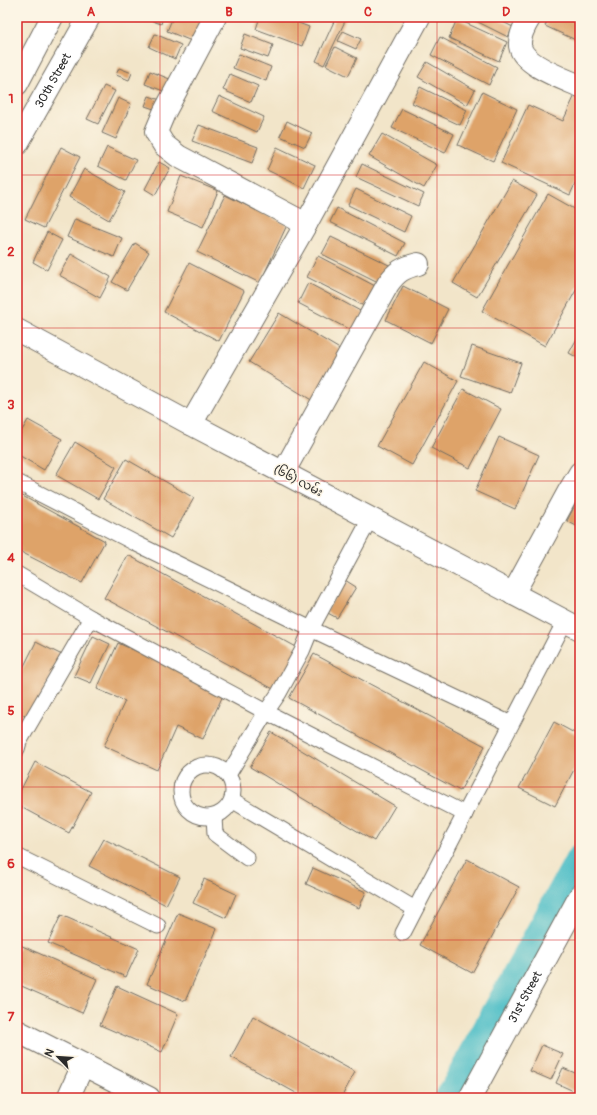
<svg xmlns="http://www.w3.org/2000/svg" width="597" height="1115" font-family="Pangolin,'Noto Sans Myanmar',sans-serif">
  <rect width="100%" height="100%" fill="#fcf5e5"/>
  <filter id="ink" filterUnits="userSpaceOnUse"><feTurbulence type="fractalNoise" baseFrequency=".025" numOctaves="2"/><feDisplacementMap in="SourceGraphic" scale="8" xChannelSelector="R" yChannelSelector="G"/><feConvolveMatrix kernelMatrix="1 2 1 2 8 2 1 2 1" color-interpolation-filters="sRGB"/></filter>
  <filter id="wash" filterUnits="userSpaceOnUse"><feTurbulence type="fractalNoise" baseFrequency=".012" numOctaves="4" result="noise"/><feDisplacementMap in="SourceGraphic" scale="16" xChannelSelector="R" yChannelSelector="G"/><feGaussianBlur stdDeviation="0.9" result="paint"/><feColorMatrix in="noise" values="0 0 0 0 0 0 0 0 0 0 0 0 0 0 0 0 0 1.4 0 .05"/><feComposite in="paint" operator="in"/></filter>
  <g filter="url(#wash)">
    <rect width="100%" height="100%" fill="#f2e5c9"/>
    <g fill="none" stroke-linecap="round" stroke-linejoin="round">
      <polyline stroke="#52c0c8" stroke-width="30" points="450,1098 580,860"/>
    </g>
    <g id="blocks">
      <g fill="#dea369">
        <polygon points="142,17 163,17 161,24"/>
        <polygon points="173,17 204,17 194,42 167,31"/>
        <polygon points="260,17 283,17 309,27 302,46 256,29"/>
        <polygon points="336,17 347,17 324,65 316,61"/>
        <polygon points="468,17 493,17 513,27 508,37"/>
        <polygon points="549,17 580,17 580,42 545,26"/>
        <polygon points="457,19 507,42 499,61 449,38"/>
        <polygon points="343,31 361,39 356,49 338,41"/>
        <polygon points="155,34 181,45 175,59 149,47"/>
        <polygon points="245,34 273,45 268,58 240,48"/>
        <polygon points="440,37 497,67 489,85 431,55"/>
        <polygon points="335,47 357,58 348,76 326,65"/>
        <polygon points="239,54 271,67 266,81 233,68"/>
        <polygon points="427,62 475,90 467,105 418,77"/>
        <polygon points="119,68 132,73 129,80 116,75"/>
        <polygon points="150,71 172,80 166,92 145,84"/>
        <polygon points="230,74 258,86 251,102 223,90"/>
        <polygon points="104,86 115,91 98,124 87,119"/>
        <polygon points="420,87 467,110 460,125 412,103"/>
        <polygon points="482,92 517,109 493,161 458,145"/>
        <polygon points="576,93 580,95 580,173 570,195 501,163 528,105 563,121"/>
        <polygon points="149,96 163,101 160,111 145,106"/>
        <polygon points="219,96 264,117 257,132 212,111"/>
        <polygon points="118,98 131,104 116,139 102,133"/>
        <polygon points="402,109 454,134 445,153 392,128"/>
        <polygon points="287,121 312,133 305,147 280,136"/>
        <polygon points="199,125 258,147 252,163 192,141"/>
        <polygon points="382,134 437,165 424,188 369,156"/>
        <polygon points="61,147 80,157 44,228 25,219"/>
        <polygon points="107,147 136,160 126,180 98,166"/>
        <polygon points="277,147 315,165 304,188 267,170"/>
        <polygon points="159,162 170,168 155,195 145,189"/>
        <polygon points="362,164 424,194 418,206 356,177"/>
        <polygon points="84,169 125,192 109,220 69,197"/>
        <polygon points="181,176 218,191 203,227 167,212"/>
        <polygon points="512,181 537,195 477,297 453,283"/>
        <polygon points="356,189 411,216 404,232 348,205"/>
        <polygon points="548,194 580,212 580,283 545,346 482,311"/>
        <polygon points="225,195 287,225 260,283 197,252"/>
        <polygon points="337,208 405,243 398,256 330,222"/>
        <polygon points="75,219 122,238 114,257 67,237"/>
        <polygon points="47,232 62,240 47,270 33,262"/>
        <polygon points="331,237 389,265 380,283 322,254"/>
        <polygon points="135,243 149,252 127,290 112,282"/>
        <polygon points="71,254 111,277 100,298 59,275"/>
        <polygon points="318,256 377,287 366,307 307,277"/>
        <polygon points="189,263 244,291 219,341 164,312"/>
        <polygon points="308,283 364,313 354,332 298,303"/>
        <polygon points="403,286 448,309 431,343 386,320"/>
        <polygon points="279,313 343,351 313,401 249,362"/>
        <polygon points="580,333 580,359 569,353"/>
        <polygon points="472,346 521,363 510,393 461,376"/>
        <polygon points="424,362 458,381 412,465 377,446"/>
        <polygon points="463,389 501,409 470,468 431,448"/>
        <polygon points="28,420 62,439 44,470 17,454 17,439"/>
        <polygon points="499,437 539,455 515,509 475,491"/>
        <polygon points="75,442 116,467 98,499 56,475"/>
        <polygon points="126,459 194,498 171,538 103,499"/>
        <polygon points="17,493 105,541 82,583 17,550"/>
        <polygon points="580,495 580,528 567,521"/>
        <polygon points="128,555 300,649 277,691 104,598"/>
        <polygon points="345,580 356,587 337,618 326,612"/>
        <polygon points="93,636 110,644 91,683 74,676"/>
        <polygon points="36,642 62,655 30,718 17,712 17,680"/>
        <polygon points="118,643 225,691 203,739 176,727 157,770 104,746 125,701 97,689"/>
        <polygon points="314,654 485,746 460,791 289,698"/>
        <polygon points="554,722 580,736 580,758 555,806 519,788"/>
        <polygon points="271,732 395,806 374,841 250,767"/>
        <polygon points="35,762 91,792 69,833 17,805 17,797"/>
        <polygon points="104,839 180,877 166,905 89,866"/>
        <polygon points="467,859 519,887 472,973 420,945"/>
        <polygon points="313,868 366,892 359,908 306,884"/>
        <polygon points="204,879 236,894 226,918 193,903"/>
        <polygon points="178,913 217,929 185,1001 147,984"/>
        <polygon points="61,915 139,949 126,977 48,943"/>
        <polygon points="20,945 97,979 82,1013 17,984 17,952"/>
        <polygon points="117,986 178,1014 162,1052 100,1025"/>
        <polygon points="253,1016 355,1072 341,1098 305,1098 231,1057"/>
        <polygon points="542,1045 563,1054 551,1080 530,1071"/>
        <polygon points="563,1068 580,1075 580,1094 556,1083"/>
      </g>
    </g>
  </g>
  <g filter="url(#ink)">
    <use href="#blocks" fill-opacity="0" stroke="#716c62" stroke-width="1"/>
    <g fill="none" stroke-linecap="round" stroke-linejoin="round">
      <defs>
        <g id="service">
          <polyline points="17,482 137,544 311,629 511,724"/>
          <polyline points="17,574 91,618 266,712 465,814"/>
          <polyline points="17,749 19,742 91,618"/>
          <circle cx="207" cy="791" r="26"/>
          <polyline points="228,775 266,712 279,693 302,651 311,629 370,519"/>
          <polyline points="232,800 415,909"/>
          <polyline points="214,817 215,834 247,858"/>
          <polyline points="17,856 158,926"/>
          <polyline points="403,933 565,621"/>
        </g>
        <g id="minor">
          <polyline points="215,17 164,113 156,132 164,145 178,156 306,224"/>
          <path d="M530 17C525 25 519 36 520 46 523 65 564 79 580 86"/>
          <polyline points="191,424 306,224 419,17"/>
          <path d="M283 473 388 284C397 271 403 268 418 264"/>
          <polyline points="513,594 568,493 580,473"/>
          <polyline points="17,1031 149,1098"/>
          <polyline points="68,1098 83,1065"/>
          <path id="s1" d="M470 1098 580 896"/>
        </g>
        <polyline id="tertiary" points="17,330 191,424 580,629"/>
        <g id="secondary">
          <polyline points="17,84 52,17"/>
          <path id="s2" d="M17 144 89 17"/>
        </g>
      </defs>
      <use href="#service" stroke="#716c62" stroke-width="17"/>
      <use href="#minor" stroke="#716c62" stroke-width="24"/>
      <use href="#tertiary" stroke="#716c62" stroke-width="24"/>
      <use href="#secondary" stroke="#716c62" stroke-width="24"/>
      <use href="#service" stroke="#fff" stroke-width="15"/>
      <use href="#minor" stroke="#fff" stroke-width="22"/>
      <use href="#tertiary" stroke="#fff" stroke-width="22"/>
      <use href="#secondary" stroke="#fff" stroke-width="22"/>
    </g>
  </g>
  <path fill="none" stroke="#d62828" stroke-width="1" stroke-opacity="0.55" d="M160 17V1098M298 17V1098M437 17V1098M17 175H580M17 328H580M17 481H580M17 634H580M17 787H580M17 940H580"/>
  <g text-anchor="middle" dominant-baseline="central" stroke-width="3" stroke-linejoin="round" paint-order="stroke">
    <g font-size="12" fill="#2b2b2b" stroke="#fcf5e5">
      <text stroke="none"><textPath href="#s2" startOffset="73">30th Street</textPath></text>
      <text transform="translate(298 481) rotate(28)">(၆၆) လမ်း</text>
      <text stroke="none"><textPath href="#s1" startOffset="115">31st Street</textPath></text>
    </g>
  </g>
  <rect width="597" height="1115" fill="none" stroke="#fcf5e5" stroke-width="44"/>
  <g transform="translate(58 1057) rotate(295)" stroke="#fcf5e5" stroke-width="3" paint-order="stroke">
  <path d="M0-3L7 15L0 10L-7 15Z" fill="#2b2b2b"/>
  <text y="-6" font-size="11" font-weight="bold" text-anchor="middle" fill="#2b2b2b">N</text>
  </g>
  <rect x="22" y="22" width="553" height="1071" fill="none" stroke="#d62828" stroke-width="1.5"/>
  <g font-size="13" text-anchor="middle" font-weight="bold" fill="#d62828">
    <text x="91" y="16">A</text>
    <text x="229" y="16">B</text>
    <text x="368" y="16">C</text>
    <text x="506" y="16">D</text>
    <text x="11" y="103">1</text>
    <text x="11" y="256">2</text>
    <text x="11" y="409">3</text>
    <text x="11" y="562">4</text>
    <text x="11" y="715">5</text>
    <text x="11" y="868">6</text>
    <text x="11" y="1021">7</text>
  </g>
</svg>
